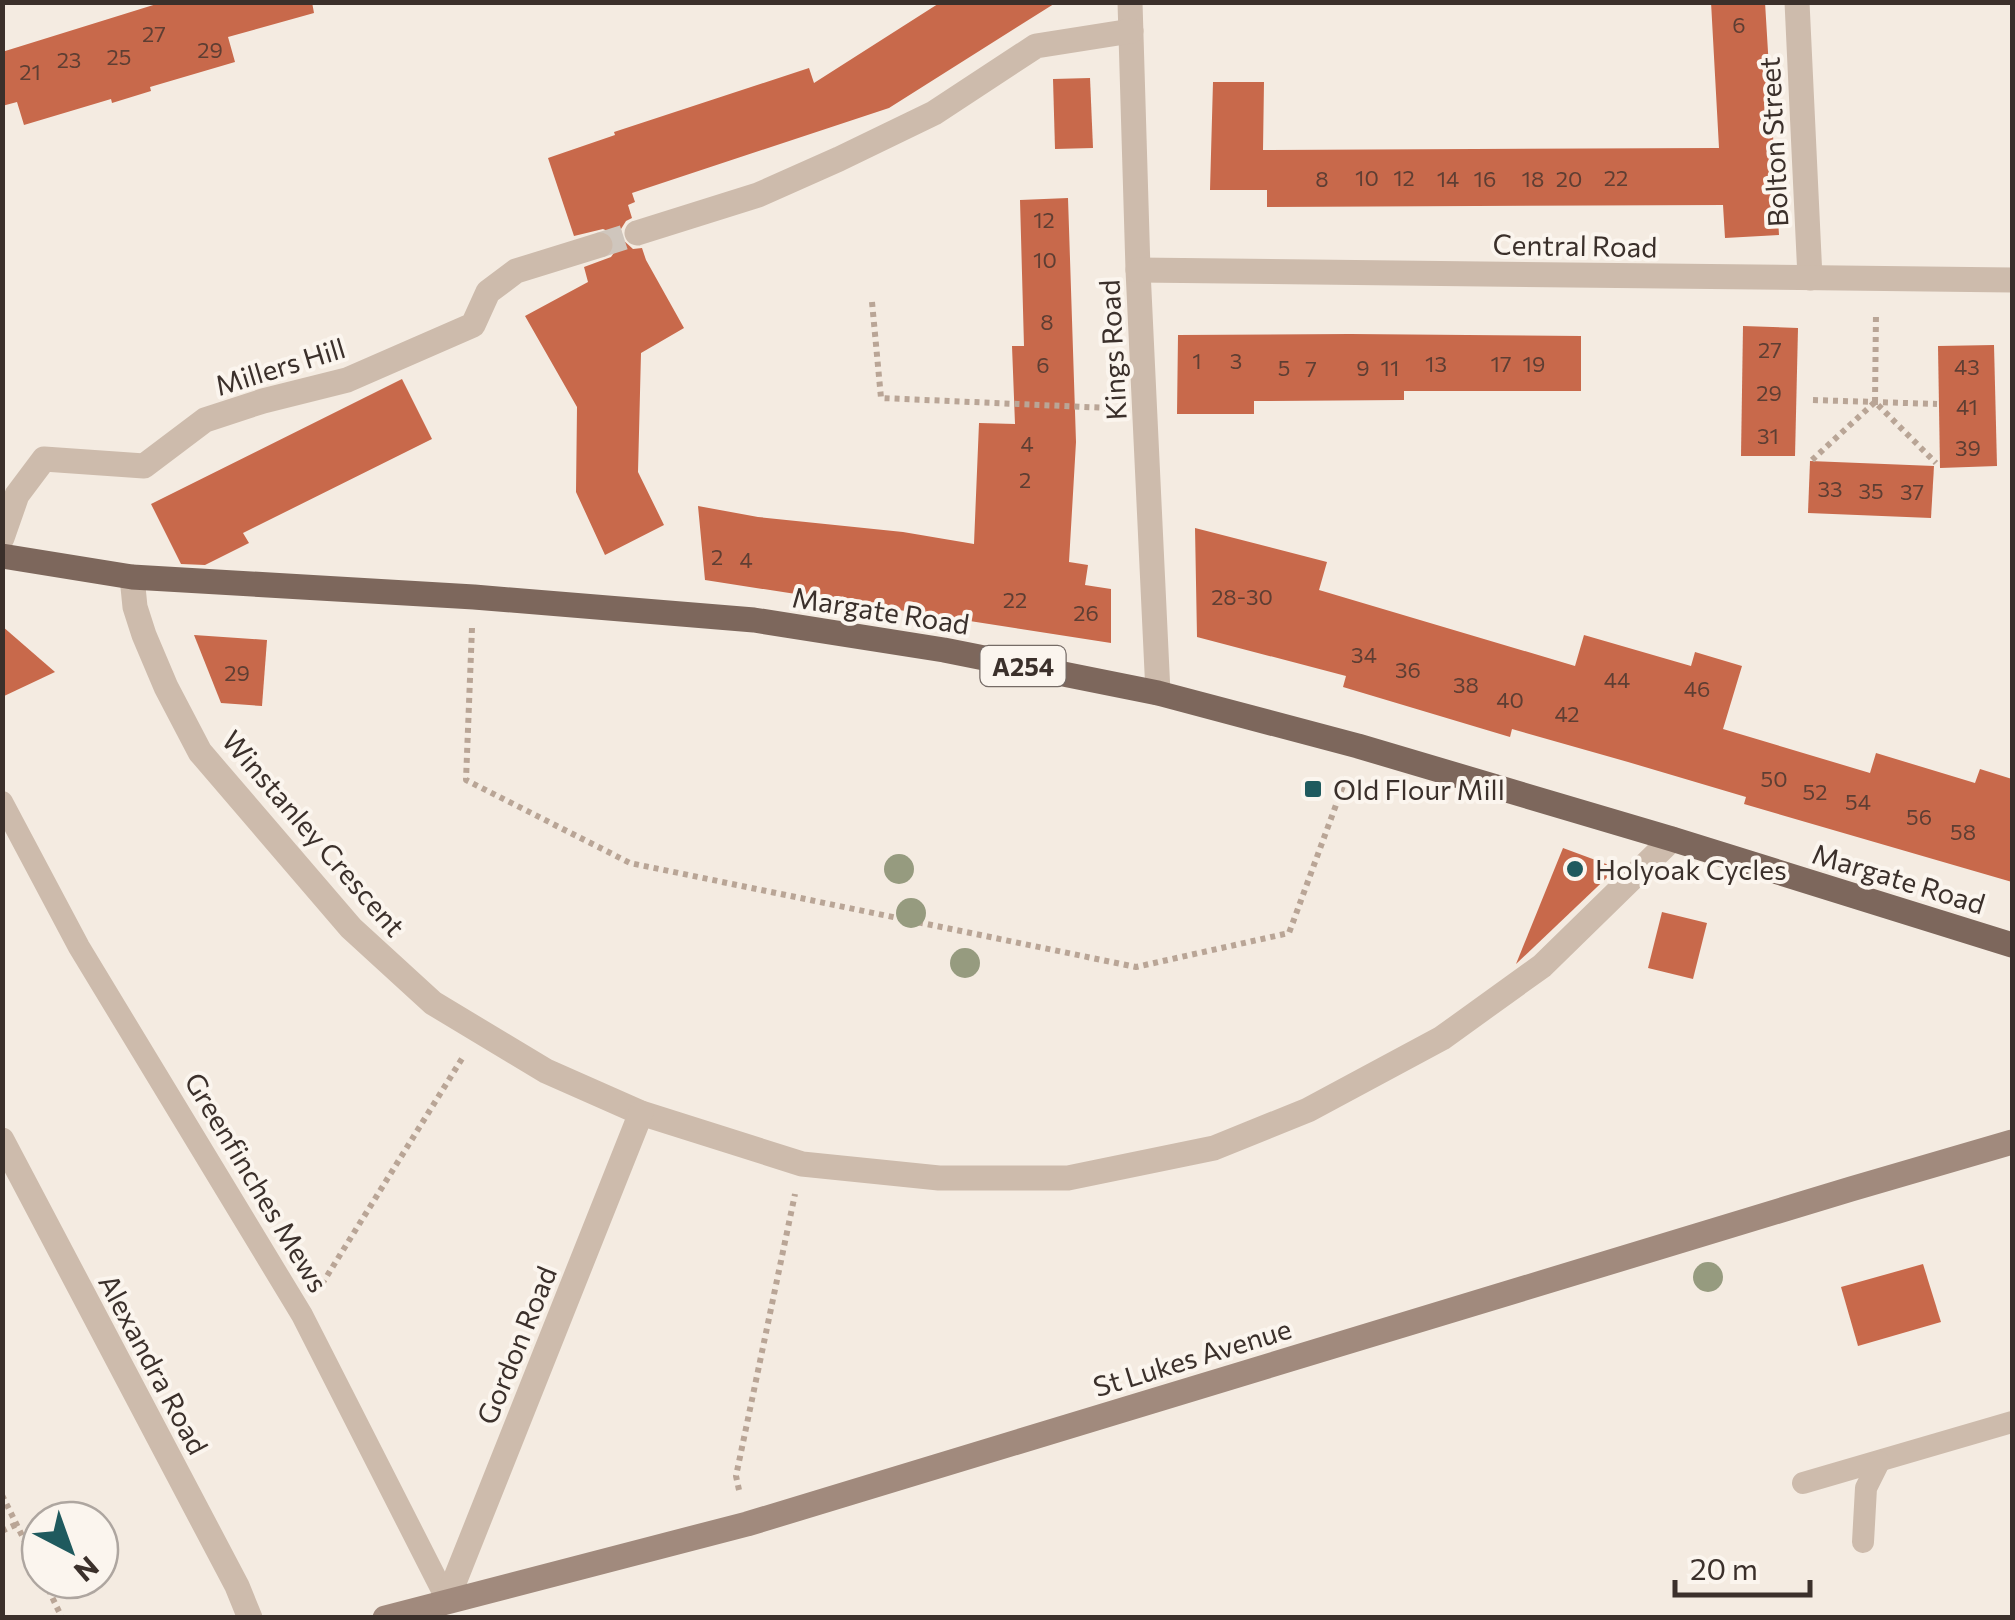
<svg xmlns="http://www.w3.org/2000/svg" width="2015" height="1620" font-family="Commissioner,sans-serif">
  <rect width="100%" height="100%" fill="#f4ebe1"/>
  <g fill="#c8694b">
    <polygon points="163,2 312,2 314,13 228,37 235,62 150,87 151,91 112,103 111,99 24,125 17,102 2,106 2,52"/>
    <polygon points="941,2 1057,2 889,108 632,193 635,202 628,205 632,218 626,221 621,229 622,239 633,249 642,248 646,260 684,328 641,353 638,472 664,525 605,555 576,492 577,407 525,316 588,282 584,267 611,257 616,250 616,241 610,232 603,229 574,236 548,158 615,135 614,132 809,68 814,83"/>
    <polygon points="1711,2 1765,2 1779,235 1725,238 1723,205 1267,207 1267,190 1210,190 1213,82 1264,82 1263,150 1719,148"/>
    <polygon points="1090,78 1093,148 1055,149 1053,79"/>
    <polygon points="1068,198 1076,442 1069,562 1088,565 1085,585 1111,589 1111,643 705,580 698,506 758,517 903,532 974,544 979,423 1015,424 1012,346 1024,346 1020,200"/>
    <polygon points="1743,326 1798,328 1795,456 1741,456"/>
    <polygon points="1350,334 1581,336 1581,391 1404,391 1404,400 1254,401 1254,414 1177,414 1178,335"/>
    <polygon points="1994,345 1997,466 1940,468 1938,346"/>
    <polygon points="402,379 432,439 243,533 249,543 205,565 181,564 151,504"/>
    <polygon points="1810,461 1934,466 1931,518 1808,513"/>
    <polygon points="1195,528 1327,562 1319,590 1575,666 1584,635 1691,666 1695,652 1742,666 1723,729 1870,773 1876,753 1975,783 1980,769 2012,779 2012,882 1744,804 1746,797 1628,762 1512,729 1510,737 1343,687 1346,676 1197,637"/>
    <polygon points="2,626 55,672 2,697"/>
    <polygon points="194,635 267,640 262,706 221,703"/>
    <polygon points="1563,848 1617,868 1516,964"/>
    <polygon points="1662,912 1707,923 1693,979 1648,968"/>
    <polygon points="1923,1264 1941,1322 1858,1346 1841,1287"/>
  </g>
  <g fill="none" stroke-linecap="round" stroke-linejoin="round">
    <polyline stroke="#cfc6bd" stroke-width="25" stroke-dasharray="25 12" stroke-linecap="butt" points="600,245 637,233"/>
    <g stroke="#b9a596" stroke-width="6" stroke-dasharray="5 5" stroke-linecap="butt">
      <polyline points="872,302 881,398 1109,408"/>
      <polyline points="1813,400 1937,404"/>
      <polyline points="1875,402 1876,313"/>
      <polyline points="1812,460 1875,402 1936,463"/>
      <polyline points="472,628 466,780 630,863 1136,967 1289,933 1347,775"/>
      <polyline points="322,1284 463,1057"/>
      <polyline points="739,1490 736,1476 795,1194"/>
      <polyline points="2,1495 40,1572"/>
      <polyline points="2,1531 17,1524"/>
      <polyline points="44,1580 62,1618"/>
    </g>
    <g stroke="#cdbbac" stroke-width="22">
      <polyline points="2,802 79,947 302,1315 447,1600"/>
      <polyline points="1803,1483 2012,1422"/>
      <polyline points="1863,1542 1866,1488 1879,1462"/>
    </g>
    <g stroke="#cdbbac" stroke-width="25">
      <polyline points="1130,2 1138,270 1158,693"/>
      <polyline points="1797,2 1810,278"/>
      <polyline points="637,233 758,195 839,159 934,113 1036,46 1131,31"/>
      <polyline points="1138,270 2012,280"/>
      <polyline points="2,538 17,495 44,459 144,466 205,420 263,401 347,380 473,325 488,292 516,271 600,245"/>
      <polyline points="132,577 135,607 144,635 166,687 200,752 351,928 433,1003 546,1071 641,1113 802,1164 939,1178 1068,1178 1214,1148 1308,1110 1442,1038 1542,966 1672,839"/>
      <polyline points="2,1140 237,1586 250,1618"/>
      <polyline points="447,1600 641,1113"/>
    </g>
    <polyline stroke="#a18a7d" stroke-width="25" points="385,1618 747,1524 1851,1189 2012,1142"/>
    <polyline stroke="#7d675c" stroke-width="25" points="2,556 132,577 474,597 754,620 944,650 1158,693 1358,746 1672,839 2012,945"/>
  </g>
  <g fill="#969b7f">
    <circle cx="899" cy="869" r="15"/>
    <circle cx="911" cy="913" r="15"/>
    <circle cx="965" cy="963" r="15"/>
    <circle cx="1708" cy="1277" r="15"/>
  </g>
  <g fill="#1f5a5e" stroke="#fbf5ee" stroke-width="4">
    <rect x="1303" y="779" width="20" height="20" rx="5"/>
    <circle cx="1575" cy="869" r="10"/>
  </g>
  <g text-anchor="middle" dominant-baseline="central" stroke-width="8" stroke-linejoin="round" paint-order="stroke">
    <g font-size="22" fill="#5e3e33">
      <text x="1739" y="24">6</text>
      <text x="154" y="33">27</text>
      <text x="210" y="49">29</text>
      <text x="119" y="56">25</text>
      <text x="69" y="59">23</text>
      <text x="30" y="71">21</text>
      <text x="1367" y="177">10</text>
      <text x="1404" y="177">12</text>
      <text x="1616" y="177">22</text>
      <text x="1322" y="178">8</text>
      <text x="1448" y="178">14</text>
      <text x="1485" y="178">16</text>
      <text x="1533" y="178">18</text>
      <text x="1569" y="178">20</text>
      <text x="1044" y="219">12</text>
      <text x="1045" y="259">10</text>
      <text x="1047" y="321">8</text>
      <text x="1770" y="349">27</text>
      <text x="1197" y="360">1</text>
      <text x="1236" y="360">3</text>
      <text x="1436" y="363">13</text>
      <text x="1501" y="363">17</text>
      <text x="1534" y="363">19</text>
      <text x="1043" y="364">6</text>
      <text x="1967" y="366">43</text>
      <text x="1284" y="367">5</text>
      <text x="1363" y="367">9</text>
      <text x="1390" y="367">11</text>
      <text x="1311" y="368">7</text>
      <text x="1769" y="392">29</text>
      <text x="1967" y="406">41</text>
      <text x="1768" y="435">31</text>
      <text x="1027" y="443">4</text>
      <text x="1968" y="447">39</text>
      <text x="1025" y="479">2</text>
      <text x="1830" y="488">33</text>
      <text x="1871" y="490">35</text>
      <text x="1912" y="491">37</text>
      <text x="717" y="556">2</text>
      <text x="746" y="559">4</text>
      <text x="1242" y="596">28-30</text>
      <text x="1015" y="599">22</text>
      <text x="1086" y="612">26</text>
      <text x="1364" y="654">34</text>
      <text x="1408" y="669">36</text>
      <text x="237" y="672">29</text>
      <text x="1617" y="679">44</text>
      <text x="1466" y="684">38</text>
      <text x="1697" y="688">46</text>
      <text x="1510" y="699">40</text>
      <text x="1567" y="713">42</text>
      <text x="1774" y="778">50</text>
      <text x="1815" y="791">52</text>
      <text x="1858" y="801">54</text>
      <text x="1919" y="816">56</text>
      <text x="1963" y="831">58</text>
    </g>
    <rect fill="#fbf5ee" stroke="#756b66" stroke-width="2.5" x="980.5" y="646" width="85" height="40" rx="8"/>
    <g font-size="25" font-weight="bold" fill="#3b302b">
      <text x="1023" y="666">A254</text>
    </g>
    <g font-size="28" fill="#3b302b" stroke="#fbf5ee">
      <text transform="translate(1773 142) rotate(-93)">Bolton Street</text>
      <text transform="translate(1575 245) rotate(1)">Central Road</text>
      <text transform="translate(1112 350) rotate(-93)">Kings Road</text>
      <text transform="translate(280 366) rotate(-17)">Millers Hill</text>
      <text transform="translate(881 610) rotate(9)">Margate Road</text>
      <text transform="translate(314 833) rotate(49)">Winstanley Crescent</text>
      <text transform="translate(1899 878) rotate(17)">Margate Road</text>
      <text transform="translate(257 1182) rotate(59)">Greenfinches Mews</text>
      <text transform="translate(516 1345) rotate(-68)">Gordon Road</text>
      <text transform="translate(1192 1357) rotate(-17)">St Lukes Avenue</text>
      <text transform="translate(154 1364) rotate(62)">Alexandra Road</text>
    </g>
    <g font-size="28" fill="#3b302b" stroke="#fbf5ee" text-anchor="start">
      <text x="1333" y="789">Old Flour Mill</text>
      <text x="1595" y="869">Holyoak Cycles</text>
    </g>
  </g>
  <rect width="2015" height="1620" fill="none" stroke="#3b302b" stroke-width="10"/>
  <g transform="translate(70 1550) rotate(139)"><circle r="48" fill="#fbf5ee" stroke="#aea6a0" stroke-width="2.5"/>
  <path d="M0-8L18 38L0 25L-18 38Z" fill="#1f5a5e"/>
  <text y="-15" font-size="28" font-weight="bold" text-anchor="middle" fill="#3b302b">N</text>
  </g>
  <path d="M1675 1580v15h135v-15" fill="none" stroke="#3b302b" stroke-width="5"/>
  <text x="1690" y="1580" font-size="30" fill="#3b302b" stroke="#fbf5ee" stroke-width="8" paint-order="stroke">20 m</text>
</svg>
